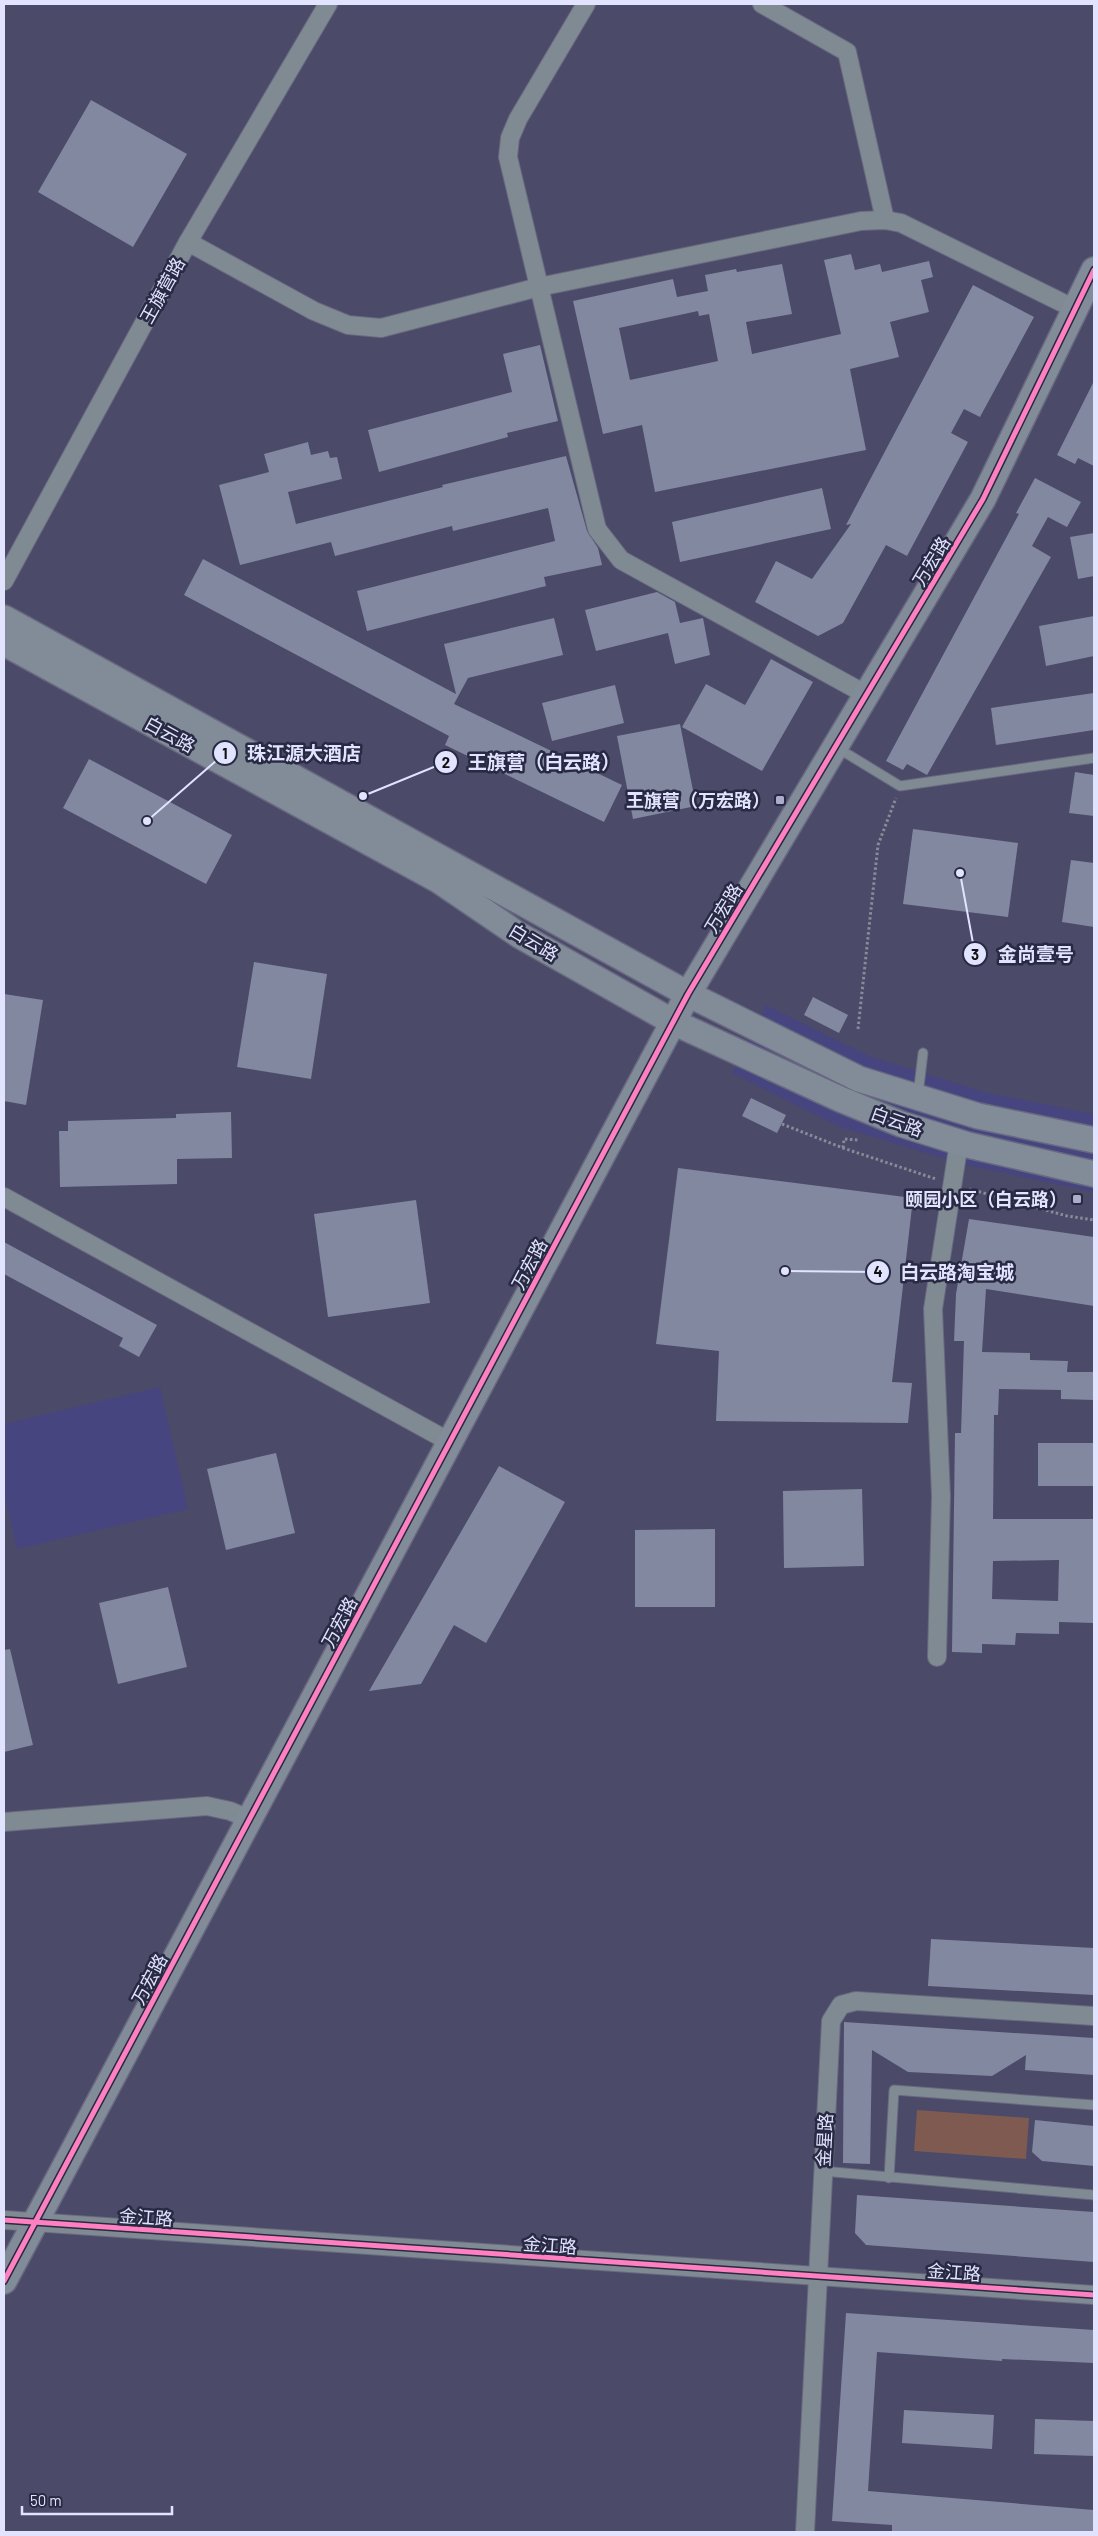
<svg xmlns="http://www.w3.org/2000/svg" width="1098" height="2536" font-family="Barlow,'Noto Sans SC',sans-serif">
  <rect width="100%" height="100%" fill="#4b4a68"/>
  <g fill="#47457f">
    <polygon points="766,1005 869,1056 984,1092 1094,1114 1094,1192 965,1165 840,1127 732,1073"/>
    <polygon points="160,1387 188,1509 17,1549 4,1493 4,1424"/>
  </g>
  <polygon fill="#7e5a51" points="917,2110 1029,2118 1026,2159 914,2151"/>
  <g fill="#8288a0" fill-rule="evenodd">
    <polygon points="91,100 187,154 133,247 38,192"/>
    <path d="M851 254 855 270 880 264 882 272 929 261 933 277 921 280 929 312 890 322 899 357 850 369 866 450 655 492 642 425 603 434 573 301 673 279 677 297 708 291 705 275 736 269 737 272 782 264 792 314 746 322 752 354 841 334 824 260ZM698 311 699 316 709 314 718 361 630 380 619 328Z"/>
    <polygon points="973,285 1034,317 980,417 964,409 951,433 968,442 907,556 886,545 843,623 818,636 755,602 776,561 812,579 851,524 846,525"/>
    <polygon points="540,345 558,421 507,433 508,437 379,472 368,430 512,392 503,354"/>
    <polygon points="1094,381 1094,466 1078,458 1075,464 1057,455"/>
    <polygon points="308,442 311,455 328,451 330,458 337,457 342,479 288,492 296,524 443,487 442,485 566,456 587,531 598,548 602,565 544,577 546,586 367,631 357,591 555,541 548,508 453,531 452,526 335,556 331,542 240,565 219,485 269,472 264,454"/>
    <polygon points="1035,478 1081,502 1067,527 1048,517 1032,546 1051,557 927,775 907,764 903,770 886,761 1019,514 1016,513"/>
    <polygon points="822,488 831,529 680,562 672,522"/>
    <polygon points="1094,533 1094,576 1078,579 1070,537"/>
    <polygon points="203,559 456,694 444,644 554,618 563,655 468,678 454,704 622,785 604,822 445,745 449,736 184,595"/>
    <polygon points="657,592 675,602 680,623 703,618 710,655 675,664 668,633 596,651 585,610"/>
    <polygon points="1094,616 1094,656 1046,666 1039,626"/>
    <polygon points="771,659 813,682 762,771 682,727 706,684 745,705"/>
    <polygon points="615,685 624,723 552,741 542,703"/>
    <polygon points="1094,693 1094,730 996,745 991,708"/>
    <polygon points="680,724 696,806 633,819 617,736"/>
    <polygon points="89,759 232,835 206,884 63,808"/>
    <polygon points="1075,772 1094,775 1094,816 1069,813"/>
    <polygon points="913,829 1018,843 1008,917 903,904"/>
    <polygon points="1071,860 1094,863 1094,927 1062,922"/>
    <polygon points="254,962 327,974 311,1079 237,1067"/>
    <polygon points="4,994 43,1000 26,1105 4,1101"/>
    <polygon points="813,997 848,1015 839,1033 804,1015"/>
    <polygon points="751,1098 786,1115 777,1133 742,1116"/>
    <polygon points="231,1112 232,1158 177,1159 177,1184 60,1187 59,1131 68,1131 68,1121 176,1118 176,1114"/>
    <polygon points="678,1168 913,1198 892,1382 912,1383 908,1423 716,1421 719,1351 656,1344"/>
    <polygon points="416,1200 430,1303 328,1317 314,1214"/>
    <path d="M969 1219 1094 1237V1306L986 1289 982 1352 1030 1353V1360L1068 1361 1067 1372H1094V1400L1061 1399V1390L999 1389 998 1415H994L993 1519H1094V1623L1059 1622V1634L1016 1633 1015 1645 982 1644V1653L952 1652 955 1433H961L964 1341H954L956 1294ZM1059 1560 1058 1601 992 1599 993 1561Z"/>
    <polygon points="4,1242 157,1325 139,1357 119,1346 123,1338 4,1274"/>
    <rect x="1038" y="1443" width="56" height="43"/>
    <polygon points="276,1453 295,1533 226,1550 207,1469"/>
    <polygon points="499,1466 565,1502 486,1643 454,1625 421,1684 369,1691"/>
    <polygon points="862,1489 864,1566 784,1568 783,1491"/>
    <polygon points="715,1529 715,1607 635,1607 635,1530"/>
    <polygon points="168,1587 187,1667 118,1684 99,1603"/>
    <polygon points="10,1649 33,1745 4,1752 4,1650"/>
    <polygon points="931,1939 1094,1948 1094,1995 928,1986"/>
    <polygon points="844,2022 1094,2038 1094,2075 1025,2070 1026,2055 992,2076 908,2072 872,2050 870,2164 843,2163"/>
    <polygon points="1035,2120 1094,2126 1094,2166 1042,2161 1032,2152"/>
    <polygon points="857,2195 1094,2212 1094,2262 866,2245 855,2233"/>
    <polygon points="846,2313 1094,2330 1094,2363 1002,2359 1002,2361 877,2352 868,2491 1094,2510 1094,2532 892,2532 892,2525 832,2521"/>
    <polygon points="904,2410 994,2415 992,2449 902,2443"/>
    <polygon points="1035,2419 1094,2421 1094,2456 1034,2454"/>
  </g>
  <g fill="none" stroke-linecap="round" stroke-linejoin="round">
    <defs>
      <g id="lane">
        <polyline points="836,747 900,786 1094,758"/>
        <polyline points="918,1095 923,1053"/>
        <polyline points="822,2171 1094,2195"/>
        <polyline points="889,2178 894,2090 1094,2105"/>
      </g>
      <g id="street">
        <polyline points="586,4 518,119 510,138 508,157 597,529 621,560 867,695"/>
        <polyline points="762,4 847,52 885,220"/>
        <polyline points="188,242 314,311 348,325 381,328 539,287 861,221 885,220 901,223 1075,309"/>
        <polyline points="4,581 188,242 328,4"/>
        <polyline points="4,1197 450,1442"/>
        <polyline points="937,1657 941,1496 933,1309 959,1142"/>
        <polyline points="4,1822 207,1806 230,1811 249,1819"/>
        <polyline points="4,2220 1094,2295"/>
        <polyline points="805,2532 831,2021 841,2005 856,2001 1094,2016"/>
      </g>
      <g id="secondary">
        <polyline points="4,618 688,994 859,1079 978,1116 1094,1140"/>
        <polyline points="4,643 438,880 519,935 673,1022 840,1099 901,1124 968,1145 1094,1174"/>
        <polyline points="4,2281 688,994 983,499 1094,270"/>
      </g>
    </defs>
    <use href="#lane" stroke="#686881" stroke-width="11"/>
    <use href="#street" stroke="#686881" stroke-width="20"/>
    <use href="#secondary" stroke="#686881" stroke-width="28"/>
    <g stroke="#868c98" stroke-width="3" stroke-dasharray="2.5 2.5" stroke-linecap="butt">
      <polyline points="858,1029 878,845 896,798"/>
      <polyline points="782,1124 843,1148 936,1179"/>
      <polyline points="843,1148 844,1139 858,1140"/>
      <polyline points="969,1189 1067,1216 1094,1220"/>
    </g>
    <use href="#lane" stroke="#808a92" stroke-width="9"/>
    <use href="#street" stroke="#808a92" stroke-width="18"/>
    <use href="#secondary" stroke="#828c98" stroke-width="25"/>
    <defs>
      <g id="cycleway">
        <polyline points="4,2220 1094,2295"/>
        <polyline points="4,2281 688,994 983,499 1094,270"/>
      </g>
    </defs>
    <use href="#cycleway" stroke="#282942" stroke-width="8"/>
    <use href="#cycleway" stroke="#ff80c0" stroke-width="5"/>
  </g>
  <g fill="#acadca" stroke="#282942" stroke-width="2">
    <rect x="775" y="795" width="10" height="10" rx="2.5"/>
    <rect x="1072" y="1194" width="10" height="10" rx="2.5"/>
  </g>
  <g text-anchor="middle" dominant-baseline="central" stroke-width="5" stroke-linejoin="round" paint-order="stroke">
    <g font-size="18" fill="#e1e3ff" stroke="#282942">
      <text transform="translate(162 290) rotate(-61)">王旗营路</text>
      <text transform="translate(931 561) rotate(-59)">万宏路</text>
      <text transform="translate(170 734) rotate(29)">白云路</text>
      <text transform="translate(723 908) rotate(-59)">万宏路</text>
      <text transform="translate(534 942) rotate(31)">白云路</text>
      <text transform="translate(897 1121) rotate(20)">白云路</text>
      <text transform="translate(529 1264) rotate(-62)">万宏路</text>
      <text transform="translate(339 1622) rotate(-62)">万宏路</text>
      <text transform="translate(149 1979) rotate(-62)">万宏路</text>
      <text transform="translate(824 2140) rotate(-87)">金星路</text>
      <text transform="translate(146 2217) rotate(4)">金江路</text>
      <text transform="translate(550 2245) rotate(4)">金江路</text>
      <text transform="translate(954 2272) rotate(4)">金江路</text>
    </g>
    <g font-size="18" font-weight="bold" fill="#e1e3ff" stroke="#282942" text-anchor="end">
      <text x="770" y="800">王旗营（万宏路）</text>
      <text x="1067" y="1199">颐园小区（白云路）</text>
    </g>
  </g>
  <path fill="none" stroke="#e1e3ff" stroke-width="2" d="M147 821L225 753M363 796L446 762M960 873L975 954M785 1271L878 1272"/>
  <g fill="#e1e3ff" stroke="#282942" stroke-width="2">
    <circle cx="147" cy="821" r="5"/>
    <circle cx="363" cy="796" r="5"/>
    <circle cx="960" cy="873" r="5"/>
    <circle cx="785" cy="1271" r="5"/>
    <circle cx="225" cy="753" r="12"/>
    <circle cx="446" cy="762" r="12"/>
    <circle cx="975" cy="954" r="12"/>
    <circle cx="878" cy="1272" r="12"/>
  </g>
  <g font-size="15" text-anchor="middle" font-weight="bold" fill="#111">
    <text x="225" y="759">1</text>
    <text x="446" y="768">2</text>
    <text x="975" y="960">3</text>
    <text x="878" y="1277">4</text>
  </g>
  <g font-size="19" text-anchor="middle" font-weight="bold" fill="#e1e3ff" stroke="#282942" stroke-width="5" stroke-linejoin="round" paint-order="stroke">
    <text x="304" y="760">珠江源大酒店</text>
    <text x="544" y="769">王旗营（白云路）</text>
    <text x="1036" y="961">金尚壹号</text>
    <text x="957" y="1279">白云路淘宝城</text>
  </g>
  <rect width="1098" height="2536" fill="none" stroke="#e1e3ff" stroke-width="10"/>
  <path d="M22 2506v8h150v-8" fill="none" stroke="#e1e3ff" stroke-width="2.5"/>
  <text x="30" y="2506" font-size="15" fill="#e1e3ff" stroke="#282942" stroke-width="4" paint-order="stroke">50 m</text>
</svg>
